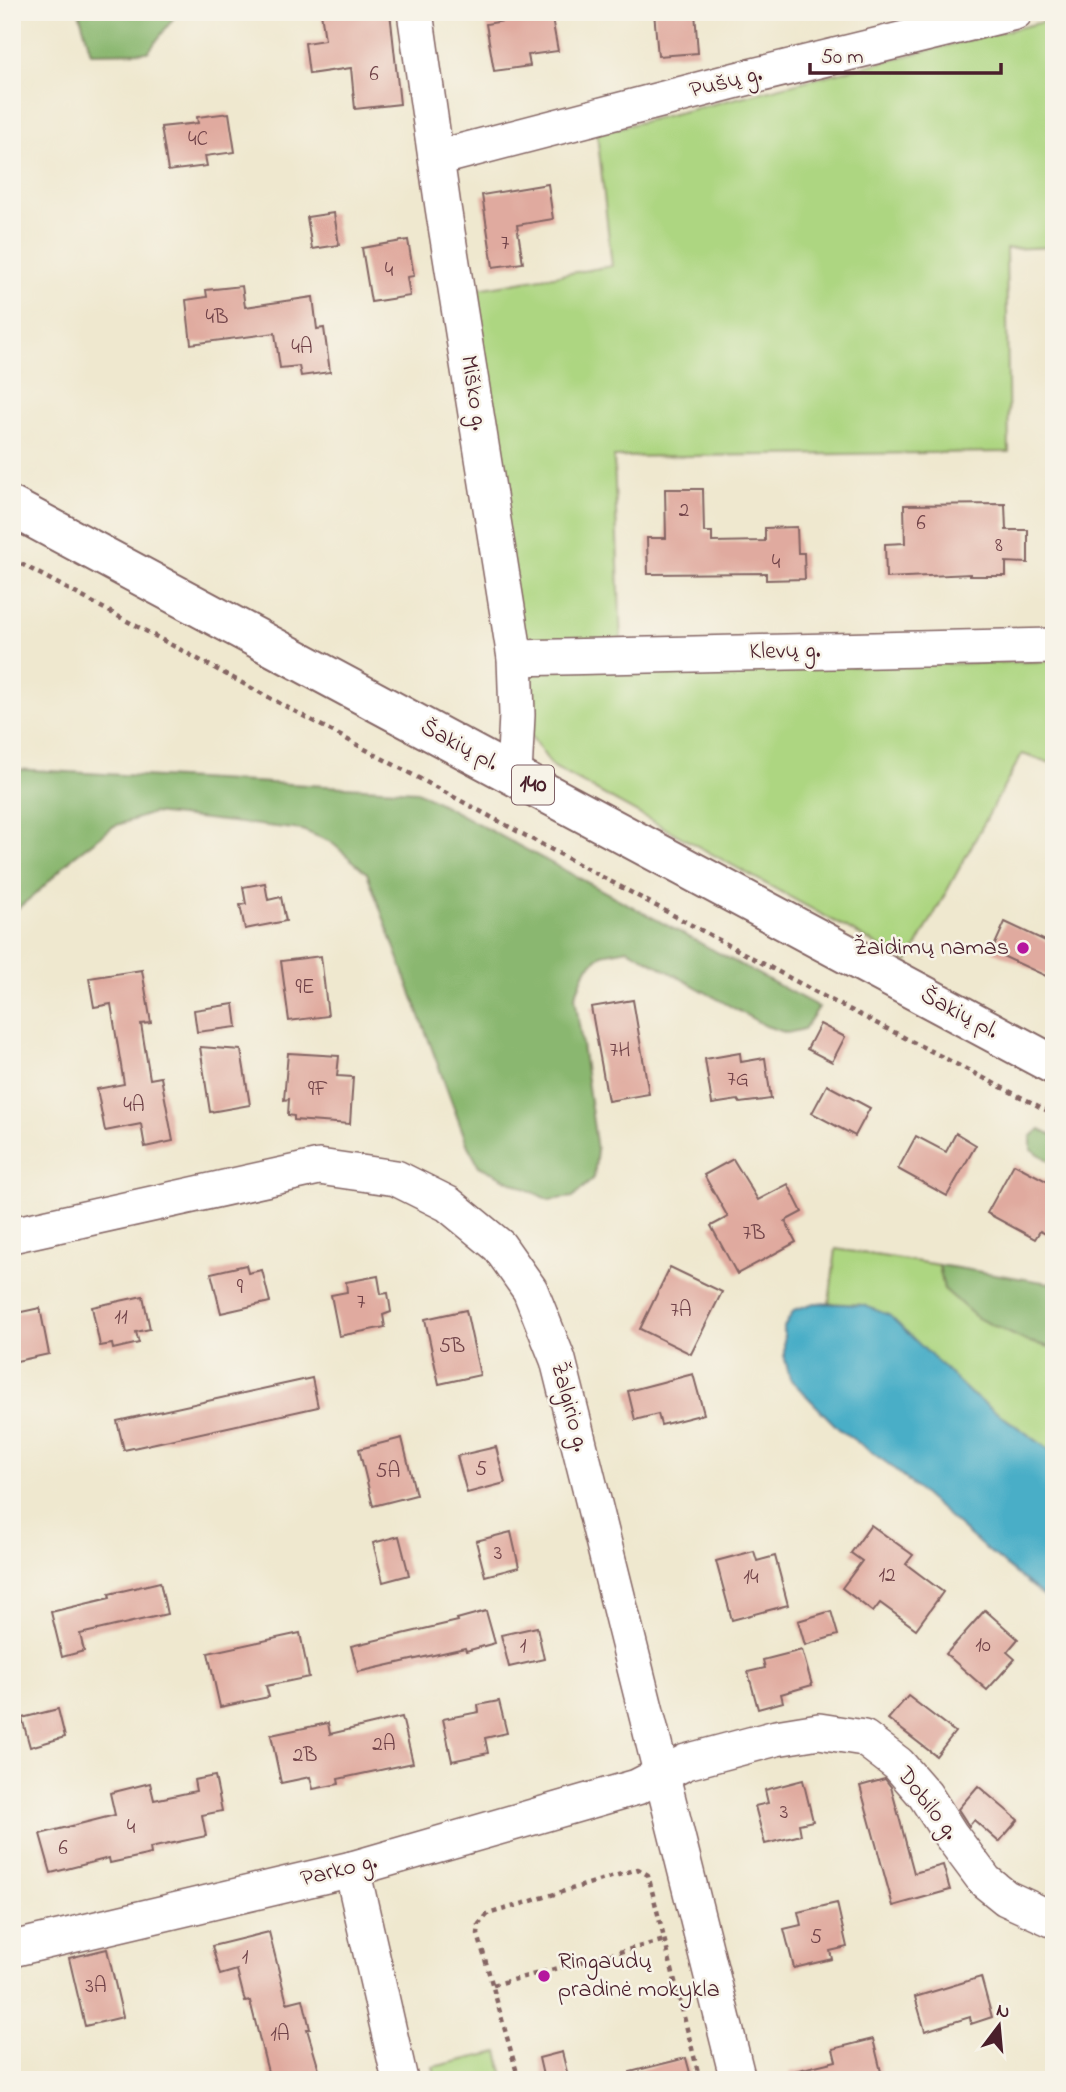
<svg xmlns="http://www.w3.org/2000/svg" width="1066" height="2092" font-family="'Indie Flower',sans-serif">
  <rect width="100%" height="100%" fill="#f7f3e8"/>
  <filter id="ink" filterUnits="userSpaceOnUse"><feTurbulence type="fractalNoise" baseFrequency=".0143" numOctaves="2"/><feDisplacementMap in="SourceGraphic" scale="14" xChannelSelector="R" yChannelSelector="G"/><feConvolveMatrix kernelMatrix="1 2 1 2 8 2 1 2 1" color-interpolation-filters="sRGB"/></filter>
  <filter id="wash" filterUnits="userSpaceOnUse"><feTurbulence type="fractalNoise" baseFrequency=".00686" numOctaves="4" result="noise"/><feDisplacementMap in="SourceGraphic" scale="28" xChannelSelector="R" yChannelSelector="G"/><feGaussianBlur stdDeviation="1.57" result="paint"/><feColorMatrix in="noise" values="0 0 0 0 0 0 0 0 0 0 0 0 0 0 0 0 0 1.4 0 .05"/><feComposite in="paint" operator="in"/></filter>
  <g filter="url(#wash)">
    <rect width="100%" height="100%" fill="#efe8cf"/>
    <g fill="#add681" stroke="#7c7a56" stroke-width="2">
      <polygon points="1054,19 1054,247 1006,249 1009,452 614,457 622,672 1054,661 1054,764 1022,754 908,962 552,766 531,736 472,290 612,266 597,133"/>
      <polygon points="836,1249 939,1265 944,1289 1026,1341 1054,1348 1054,1453 971,1394 863,1305 829,1303"/>
      <polygon points="498,2052 505,2080 436,2080 433,2067"/>
    </g>
    <g fill="#8ab76f" stroke="#6a6b4d" stroke-width="2">
      <polygon points="79,12 178,12 148,52 91,53"/>
      <polygon points="12,769 417,791 819,1007 804,1029 787,1033 766,1026 628,949 602,954 586,969 575,996 597,1150 594,1178 573,1197 549,1200 479,1166 468,1146 367,873 331,842 302,830 153,813 114,826 73,857 39,891 12,913"/>
      <polygon points="1040,1129 1054,1136 1054,1164 1031,1149 1031,1137"/>
      <polygon points="939,1265 1049,1283 1054,1280 1054,1348 1026,1341 977,1318 944,1289"/>
    </g>
    <polygon fill="#48aec7" stroke="#496679" stroke-width="2" points="814,1303 863,1305 889,1315 971,1394 1054,1453 1054,1605 981,1545 891,1466 839,1429 790,1379 784,1355 784,1327 794,1310"/>
    <g id="blocks">
      <g fill="#e0aa9f">
        <polygon points="321,12 390,12 400,104 355,109 351,68 309,74 305,43 325,40"/>
        <polygon points="654,12 695,12 698,53 658,56"/>
        <polygon points="551,13 558,51 528,55 530,66 494,71 486,24"/>
        <polygon points="229,113 235,152 205,156 207,166 168,171 161,127 198,123 197,117"/>
        <polygon points="548,184 553,219 517,225 523,263 493,267 482,195"/>
        <polygon points="334,213 339,245 312,249 307,217"/>
        <polygon points="408,240 414,276 407,277 410,296 371,302 362,248"/>
        <polygon points="242,286 245,307 313,297 317,329 324,328 330,372 301,376 299,366 280,368 275,333 191,344 186,300 207,297 206,290"/>
        <polygon points="665,489 703,489 704,532 712,532 712,542 765,541 765,528 797,527 798,553 804,553 805,579 766,580 766,573 648,574 647,538 666,538"/>
        <polygon points="1005,504 1006,530 1028,530 1028,563 1006,562 1006,576 970,576 970,574 886,578 885,544 905,543 904,505"/>
        <polygon points="265,883 268,900 281,897 286,921 245,929 240,905 246,904 243,887"/>
        <polygon points="1005,922 1054,945 1054,965 1048,977 992,951"/>
        <polygon points="321,956 328,1016 289,1021 281,961"/>
        <polygon points="142,970 151,1023 141,1024 150,1079 161,1077 173,1141 145,1147 141,1124 105,1131 97,1089 124,1084 111,1004 94,1007 89,978"/>
        <polygon points="633,1000 649,1094 608,1101 591,1007"/>
        <polygon points="234,1004 237,1027 197,1032 194,1010"/>
        <polygon points="820,1024 845,1037 832,1062 807,1049"/>
        <polygon points="200,1047 241,1050 250,1105 210,1112"/>
        <polygon points="288,1053 339,1056 337,1076 353,1077 350,1124 294,1120 294,1116 288,1115 289,1099 284,1100"/>
        <polygon points="740,1053 741,1062 765,1058 771,1099 740,1103 738,1100 712,1104 705,1059"/>
        <polygon points="827,1085 870,1108 855,1136 812,1113"/>
        <polygon points="956,1133 976,1145 947,1196 898,1169 916,1136 946,1152"/>
        <polygon points="733,1159 758,1200 788,1184 802,1212 785,1221 796,1242 737,1274 711,1226 728,1217 704,1175"/>
        <polygon points="1014,1164 1054,1185 1054,1238 1040,1231 1035,1239 987,1213"/>
        <polygon points="246,1265 248,1273 262,1270 270,1302 221,1313 211,1273"/>
        <polygon points="670,1267 722,1292 691,1354 640,1329"/>
        <polygon points="378,1276 381,1294 388,1293 391,1312 383,1315 385,1327 339,1336 331,1295 347,1292 346,1282"/>
        <polygon points="143,1296 150,1329 136,1332 139,1343 113,1349 112,1344 100,1346 92,1307"/>
        <polygon points="40,1308 49,1354 12,1362 12,1314"/>
        <polygon points="466,1310 480,1375 439,1384 425,1319"/>
        <polygon points="693,1374 704,1414 661,1425 658,1414 635,1420 628,1391"/>
        <polygon points="312,1378 318,1407 124,1450 117,1421"/>
        <polygon points="402,1438 416,1495 373,1506 359,1449"/>
        <polygon points="496,1447 505,1483 467,1493 457,1456"/>
        <polygon points="871,1525 913,1555 906,1564 943,1592 916,1629 880,1603 873,1612 842,1588 862,1561 851,1553"/>
        <polygon points="511,1532 519,1567 485,1576 476,1541"/>
        <polygon points="399,1536 409,1575 383,1582 373,1543"/>
        <polygon points="754,1551 757,1561 775,1556 788,1605 732,1620 716,1561"/>
        <polygon points="160,1582 167,1614 80,1634 84,1651 62,1657 51,1612 110,1598 109,1594"/>
        <polygon points="985,1610 1018,1639 1007,1652 1015,1659 987,1690 946,1654"/>
        <polygon points="486,1611 495,1643 466,1651 465,1648 358,1672 351,1646 458,1621 457,1619"/>
        <polygon points="831,1611 838,1635 805,1645 798,1621"/>
        <polygon points="537,1627 544,1659 509,1667 501,1635"/>
        <polygon points="300,1633 309,1677 266,1686 269,1697 220,1707 208,1653"/>
        <polygon points="802,1650 812,1685 781,1694 783,1702 758,1709 748,1672 765,1668 763,1660"/>
        <polygon points="908,1696 955,1732 936,1756 888,1719"/>
        <polygon points="499,1701 507,1733 485,1738 488,1753 452,1761 443,1719 479,1712 478,1705"/>
        <polygon points="58,1709 65,1737 30,1747 22,1718"/>
        <polygon points="402,1717 413,1763 338,1779 339,1784 313,1789 310,1777 281,1783 271,1735 328,1723 330,1734"/>
        <polygon points="215,1776 222,1811 202,1815 206,1836 150,1848 151,1854 110,1863 109,1858 51,1873 40,1834 115,1815 110,1793 150,1783 154,1800 196,1791 194,1780"/>
        <polygon points="885,1779 891,1787 914,1873 943,1865 950,1890 893,1906 860,1786"/>
        <polygon points="803,1780 813,1821 799,1824 801,1835 765,1844 755,1806 768,1803 765,1790"/>
        <polygon points="978,1786 1018,1820 999,1842 974,1820 969,1826 958,1809"/>
        <polygon points="837,1903 847,1947 830,1951 832,1959 794,1968 784,1929 801,1925 798,1912"/>
        <polygon points="269,1932 287,2003 303,1999 310,2029 307,2029 322,2080 270,2080 250,2001 245,2002 237,1970 220,1975 212,1946"/>
        <polygon points="107,1949 123,2017 85,2026 69,1958"/>
        <polygon points="981,1977 992,2017 971,2024 970,2017 925,2031 915,1997"/>
        <polygon points="873,2039 883,2080 791,2080 790,2072 836,2061 833,2049"/>
        <polygon points="562,2052 569,2080 544,2080 539,2058"/>
        <polygon points="686,2058 692,2080 630,2080 630,2072"/>
      </g>
    </g>
  </g>
  <g filter="url(#ink)">
    <use href="#blocks" fill-opacity="0" stroke="#846564" stroke-width="2"/>
    <g fill="none" stroke-linecap="round" stroke-linejoin="round">
      <defs>
        <g id="minor">
          <polyline points="415,12 443,207 515,658 517,715 514,775"/>
          <polyline points="437,158 737,80 1015,12"/>
          <polyline points="515,658 1054,646"/>
          <polyline points="12,1235 319,1167 396,1178 448,1204 499,1246 530,1290 558,1360 738,2080"/>
          <polyline points="352,1869 400,2080"/>
          <polyline points="12,1949 352,1869 637,1787 686,1762 776,1738 819,1731 864,1738 898,1764 925,1795 950,1834 985,1881 1006,1898 1054,1920"/>
        </g>
        <polyline id="major" points="12,507 1054,1065"/>
      </defs>
      <use href="#minor" stroke="#846564" stroke-width="38"/>
      <use href="#major" stroke="#846564" stroke-width="42"/>
      <g stroke="#846564" stroke-width="4.5" stroke-dasharray="5 5" stroke-linecap="butt">
        <polyline points="12,559 827,998 1054,1114"/>
        <polyline points="493,1985 665,1940"/>
        <polyline points="519,2080 478,1934 479,1924 488,1914 638,1869 648,1875 700,2080"/>
      </g>
      <use href="#minor" stroke="#fff" stroke-width="35"/>
      <use href="#major" stroke="#fff" stroke-width="38"/>
    </g>
  </g>
  <g fill="#b5179e" stroke="#f7f3e8" stroke-width="2.5">
    <circle cx="1023" cy="948" r="7"/>
    <circle cx="544" cy="1976" r="7"/>
  </g>
  <g text-anchor="middle" dominant-baseline="central" stroke-width="5" stroke-linejoin="round" paint-order="stroke">
    <g font-size="21" fill="#704248">
      <text x="374" y="75">6</text>
      <text x="198" y="140">4C</text>
      <text x="505" y="244">7</text>
      <text x="389" y="271">4</text>
      <text x="217" y="318">4B</text>
      <text x="302" y="348">4A</text>
      <text x="684" y="511">2</text>
      <text x="921" y="524">6</text>
      <text x="999" y="546">8</text>
      <text x="776" y="563">4</text>
      <text x="305" y="988">9E</text>
      <text x="620" y="1051">7H</text>
      <text x="738" y="1080">7G</text>
      <text x="318" y="1090">9F</text>
      <text x="134" y="1106">4A</text>
      <text x="754" y="1234">7B</text>
      <text x="240" y="1288">9</text>
      <text x="361" y="1303">7</text>
      <text x="681" y="1311">7A</text>
      <text x="121" y="1318">11</text>
      <text x="452" y="1347">5B</text>
      <text x="481" y="1470">5</text>
      <text x="388" y="1472">5A</text>
      <text x="498" y="1554">3</text>
      <text x="887" y="1576">12</text>
      <text x="751" y="1578">14</text>
      <text x="983" y="1646">10</text>
      <text x="523" y="1647">1</text>
      <text x="384" y="1745">2A</text>
      <text x="305" y="1756">2B</text>
      <text x="784" y="1813">3</text>
      <text x="131" y="1828">4</text>
      <text x="63" y="1849">6</text>
      <text x="816" y="1938">5</text>
      <text x="245" y="1958">1</text>
      <text x="96" y="1987">3A</text>
      <text x="280" y="2035">1A</text>
    </g>
    <rect fill="#f7f3e8" stroke="#7e5f64" stroke-width="2" x="512" y="765.5" width="42" height="39" rx="5"/>
    <g font-size="23" font-weight="bold" fill="#4a1f2b">
      <text x="533" y="785">140</text>
    </g>
    <g font-size="24" fill="#4a1f2b" stroke="#f7f3e8">
      <text transform="translate(726 83) rotate(-14)">Pušų g.</text>
      <text transform="translate(473 393) rotate(81)">Miško g.</text>
      <text transform="translate(785 652) rotate(-1)">Klevų g.</text>
      <text transform="translate(459 746) rotate(28)">Šakių pl.</text>
      <text transform="translate(959 1014) rotate(28)">Šakių pl.</text>
      <text transform="translate(569 1407) rotate(75)">Žalgirio g.</text>
      <text transform="translate(927 1804) rotate(52)">Dobilo g.</text>
      <text transform="translate(339 1871) rotate(-14)">Parko g.</text>
    </g>
    <g font-size="24" fill="#4a1f2b" stroke="#f7f3e8" text-anchor="end">
      <text x="1009" y="948">Žaidimų namas</text>
      <text x="558" y="1962" text-anchor="start">Ringaudų<tspan x="558" dy="28">pradinė mokykla</tspan></text>
    </g>
  </g>
  <rect width="1066" height="2092" fill="none" stroke="#f7f3e8" stroke-width="42"/>
  <g transform="translate(999 2026) rotate(16)" stroke="#f7f3e8" stroke-width="5" paint-order="stroke">
  <path d="M0-5L12 26L0 18L-12 26Z" fill="#4a1f2b"/>
  <text y="-10" font-size="19" font-weight="bold" text-anchor="middle" fill="#4a1f2b">N</text>
  </g>
  <path d="M810 63v10h191v-10" fill="none" stroke="#4a1f2b" stroke-width="3.5"/>
  <text x="821" y="63" font-size="21" fill="#4a1f2b" stroke="#f7f3e8" stroke-width="5" paint-order="stroke">50 m</text>
</svg>
